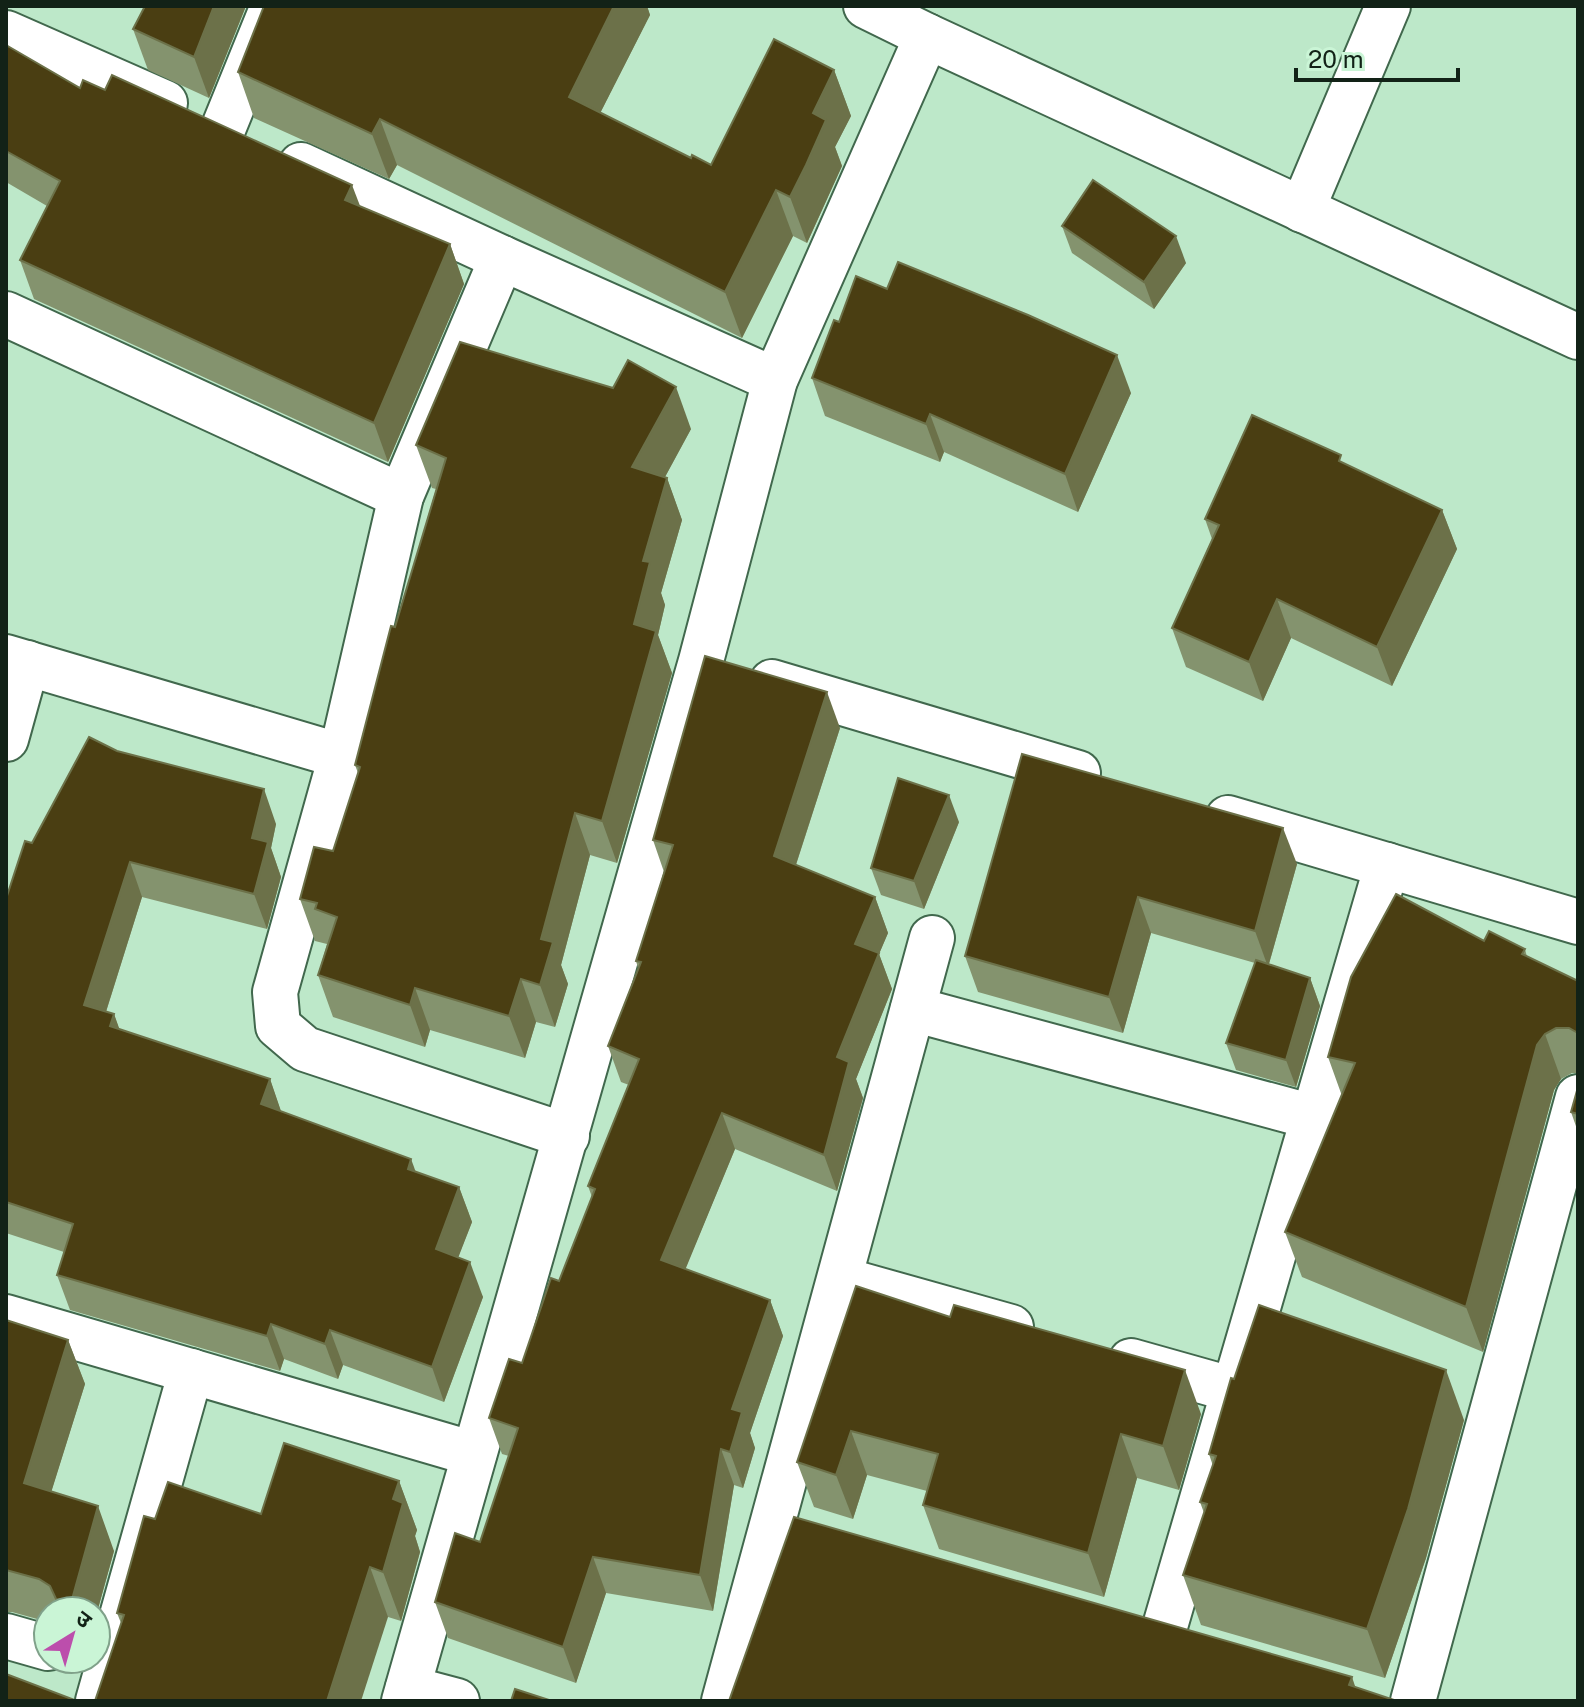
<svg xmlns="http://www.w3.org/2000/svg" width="1584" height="1707" font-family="'Public Sans','Noto Sans Devanagari',sans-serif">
  <rect width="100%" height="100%" fill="#bde8c9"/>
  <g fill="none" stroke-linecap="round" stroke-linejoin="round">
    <defs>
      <g id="street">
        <polyline points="6,33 165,103"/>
        <polyline points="927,36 1578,337"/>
        <polyline points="223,129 273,6"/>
        <polyline points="301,165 502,258"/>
        <polyline points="1302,210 1388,6"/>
        <polyline points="6,314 401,496"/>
        <polyline points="6,657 341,756 401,496 502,258 775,380"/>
        <polyline points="772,682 1078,773"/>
        <polyline points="6,739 27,663"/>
        <polyline points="341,756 275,992 278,1026 305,1049 567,1136"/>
        <polyline points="1228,818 1578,922"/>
        <polyline points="913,1009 1313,1117"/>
        <polyline points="840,1279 1011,1327"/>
        <polyline points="6,1317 474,1454"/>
        <polyline points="1131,1361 1234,1390"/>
        <polyline points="6,1636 48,1648"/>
        <polyline points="1161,1640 1387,865"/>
        <polyline points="408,1688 457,1701"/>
        <polyline points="98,1701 191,1371"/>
        <polyline points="404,1701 701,661 775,380 927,36 866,6"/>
        <polyline points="724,1701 932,938"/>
        <polyline points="1413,1701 1578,1097"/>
      </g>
    </defs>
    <use href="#street" stroke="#41684d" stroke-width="48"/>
    <use href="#street" stroke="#fff" stroke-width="44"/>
  </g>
  <g fill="#84936e">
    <polygon points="145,6 246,6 209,98 148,70 133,29"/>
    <polygon points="264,6 647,6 650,15 600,113 691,158 711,165 834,70 851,116 835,147 842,166 807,243 793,236 742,338 397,165 389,179 254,118 238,72"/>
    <polygon points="6,45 80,88 450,244 464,284 388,462 34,299 20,260 47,206 6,182"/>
    <polygon points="1062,226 1186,263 1154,309 1072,253"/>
    <polygon points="812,378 1131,393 1078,512 944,452 940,462 825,416"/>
    <polygon points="691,429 665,477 667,478 682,520 661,593 665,605 658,635 672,673 617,863 590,855 561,965 568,984 555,1027 536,1022 525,1058 430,1030 425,1047 333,1017 318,975 327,944 315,941 300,899 333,851 358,773 355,765 436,489 432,488 416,445"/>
    <polygon points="1344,464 1442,510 1457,549 1392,686 1291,638 1263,701 1186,667 1172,628 1212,539 1205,519"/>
    <polygon points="840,728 796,865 875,897 888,933 879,954 892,989 856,1079 863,1098 837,1191 735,1149 685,1269 770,1300 783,1336 750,1433 755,1448 743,1488 734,1485 713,1611 606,1593 576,1683 448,1638 435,1602 480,1542 509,1456 502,1454 489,1418 522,1363 559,1281 592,1197 588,1186 629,1085 621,1082 608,1046 638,968 636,961 664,872 653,840"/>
    <polygon points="117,751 276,824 271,848 281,877 267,929 142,897 106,1012 114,1014 119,1029 270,1079 281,1112 416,1172 459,1187 472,1222 458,1257 483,1297 444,1402 343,1365 338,1379 284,1359 280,1371 70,1310 57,1275 64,1252 6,1233 6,899 32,843"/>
    <polygon points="1022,754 1297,864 1269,964 1310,978 1320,1006 1296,1087 1236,1070 1226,1043 1255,963 1151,933 1123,1033 978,992 965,956"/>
    <polygon points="959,822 924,909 881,895 871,868"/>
    <polygon points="1484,941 1525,949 1527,957 1578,981 1578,1073 1572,1073 1561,1079 1554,1090 1483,1352 1302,1277 1285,1232 1342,1096 1328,1057"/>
    <polygon points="1578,1087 1578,1132 1571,1112"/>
    <polygon points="856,1286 1201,1414 1179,1490 1137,1478 1104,1597 939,1549 923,1505 927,1491 867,1475 853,1519 814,1507 797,1462"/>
    <polygon points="6,1320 68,1340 85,1384 51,1492 114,1551 96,1616 96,1611 48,1611 48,1622 12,1612 6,1612"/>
    <polygon points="1464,1420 1426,1558 1385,1678 1201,1625 1183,1575 1204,1513 1200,1502 1213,1466 1209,1454"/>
    <polygon points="399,1481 417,1530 415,1536 420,1552 401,1621 388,1617 121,1623 117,1613 155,1519 261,1514"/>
  </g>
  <g fill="#6c7149">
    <polygon points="214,6 246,6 209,98 194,57"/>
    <polygon points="614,6 647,6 650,15 585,143 569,97"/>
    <polygon points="834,70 851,116 835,147 842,166 807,243 790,197 813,113"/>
    <polygon points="380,119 397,165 389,179 372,134"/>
    <polygon points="352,185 367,224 345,200"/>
    <polygon points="776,190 793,236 742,338 725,292"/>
    <polygon points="1176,236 1186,263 1154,309 1144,282"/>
    <polygon points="450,244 464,284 388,462 374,423"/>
    <polygon points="1117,355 1131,393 1078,512 1065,474"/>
    <polygon points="676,387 691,429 647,510 632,467"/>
    <polygon points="930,414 944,452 940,462 926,424"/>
    <polygon points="667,478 682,520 661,593 665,605 658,635 672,673 617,863 602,821 634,624 643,561"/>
    <polygon points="1442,510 1457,549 1392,686 1377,647"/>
    <polygon points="1277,599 1291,638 1263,701 1249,662"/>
    <polygon points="827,692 840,728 787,892 774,856"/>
    <polygon points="264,789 276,824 271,848 281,877 267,929 254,894 252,838"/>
    <polygon points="949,795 959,822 924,909 914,881"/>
    <polygon points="575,813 590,855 561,965 568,984 555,1027 540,985 541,939"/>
    <polygon points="1283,828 1297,864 1268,967 1255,931"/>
    <polygon points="130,862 142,897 97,1040 84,1005"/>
    <polygon points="875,897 888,933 879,954 892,989 856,1079 863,1098 837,1191 824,1155 837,1057 855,944"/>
    <polygon points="1138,897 1151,933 1123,1033 1109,997"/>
    <polygon points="1310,978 1320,1006 1296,1087 1286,1060"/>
    <polygon points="521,979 536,1022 525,1058 509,1016"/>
    <polygon points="415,988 430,1030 425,1047 410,1005"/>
    <polygon points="114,1014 127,1050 110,1026"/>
    <polygon points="1545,1034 1561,1079 1554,1090 1483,1352 1466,1307 1537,1045"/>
    <polygon points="270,1079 282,1114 261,1104"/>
    <polygon points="722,1113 735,1149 674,1297 661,1260"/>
    <polygon points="411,1159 424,1194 408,1169"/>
    <polygon points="459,1187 472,1222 448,1284 436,1249"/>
    <polygon points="470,1262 483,1297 444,1402 432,1367"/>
    <polygon points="770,1300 783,1336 750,1433 755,1448 743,1488 730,1452 732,1409"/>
    <polygon points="271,1324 284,1359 280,1371 267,1336"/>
    <polygon points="330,1330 343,1365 338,1379 325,1344"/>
    <polygon points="68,1340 85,1384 40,1528 24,1483"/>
    <polygon points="1185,1370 1201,1414 1179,1490 1163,1446"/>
    <polygon points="1446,1370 1464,1420 1426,1558 1385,1678 1367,1629"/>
    <polygon points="851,1431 867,1475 853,1519 836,1475"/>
    <polygon points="1121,1434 1137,1478 1104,1597 1088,1553"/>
    <polygon points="721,1449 734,1485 713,1611 700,1575"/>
    <polygon points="399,1481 417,1530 415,1536 420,1552 401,1621 383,1572 393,1499"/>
    <polygon points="98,1506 114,1551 96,1616 96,1611 73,1611 71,1603"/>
    <polygon points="593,1557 606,1593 576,1683 563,1647"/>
    <polygon points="370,1567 388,1617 361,1701 327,1701"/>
    <polygon points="1352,1677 1360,1701 1349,1685"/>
  </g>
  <g fill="#4a3e12" stroke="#6c7149" stroke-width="2">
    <polygon points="145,6 214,6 194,57 133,29"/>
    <polygon points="264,6 614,6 569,97 691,158 692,155 711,165 774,39 834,70 813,113 826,120 806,165 790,197 776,190 725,292 380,119 372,134 238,72"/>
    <polygon points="6,45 80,88 83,80 105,90 112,75 352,185 345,200 450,244 374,423 20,260 60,181 6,151"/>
    <polygon points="1093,180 1176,236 1144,282 1062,226"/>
    <polygon points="898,262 1028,315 1117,355 1065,474 930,414 926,424 812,378 834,320 839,322 856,276 887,289"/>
    <polygon points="460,342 613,388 628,360 676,387 632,467 667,478 643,561 650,562 634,624 656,631 602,821 575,813 541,939 553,942 540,985 521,979 509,1016 415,988 410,1005 318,975 337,917 315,909 317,903 300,899 314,847 333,851 360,767 355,765 391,626 395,627 446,458 416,445"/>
    <polygon points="1252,415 1341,455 1339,461 1442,510 1377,647 1277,599 1249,662 1172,628 1219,525 1205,519"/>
    <polygon points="705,656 827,692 774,856 875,897 855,944 879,953 837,1057 849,1062 824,1155 722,1113 661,1260 770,1300 732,1409 742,1412 730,1452 721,1449 700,1575 593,1557 563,1647 435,1602 455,1533 480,1542 518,1428 489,1418 509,1359 522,1363 551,1278 559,1281 595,1189 588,1186 639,1059 608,1046 641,962 636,961 673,845 653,840"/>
    <polygon points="89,737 117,751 264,789 252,838 268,842 254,894 130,862 84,1005 114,1014 110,1026 270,1079 261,1104 411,1159 408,1169 459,1187 436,1249 470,1262 432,1367 330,1330 325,1344 271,1324 267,1336 57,1275 73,1224 6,1202 6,899 25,841 32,843"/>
    <polygon points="1022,754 1283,828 1255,931 1138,897 1109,997 965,956"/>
    <polygon points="898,778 949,795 914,881 871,868"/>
    <polygon points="1396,894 1484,941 1489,931 1525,949 1522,954 1578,981 1578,1033 1569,1028 1556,1028 1545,1034 1537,1045 1466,1307 1285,1232 1355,1063 1328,1057 1351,977"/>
    <polygon points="1256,960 1310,978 1286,1060 1226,1043"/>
    <polygon points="1578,1087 1578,1114 1571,1112"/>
    <polygon points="856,1286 950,1317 954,1305 1185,1370 1163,1446 1121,1434 1088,1553 923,1505 938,1454 851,1431 836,1475 797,1462"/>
    <polygon points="1259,1305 1446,1370 1408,1509 1367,1629 1183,1575 1207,1504 1200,1502 1216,1456 1209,1454 1231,1378 1234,1379"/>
    <polygon points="6,1320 68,1340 24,1483 98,1506 71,1603 56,1599 50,1586 39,1579 6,1570"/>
    <polygon points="284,1443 399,1481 393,1499 403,1503 383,1572 370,1567 327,1701 95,1701 124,1615 117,1613 144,1516 155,1519 168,1482 261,1514"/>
    <polygon points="794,1517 1352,1677 1349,1685 1397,1701 729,1701"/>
    <polygon points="6,1674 77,1701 6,1701"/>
    <polygon points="515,1689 552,1701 511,1701"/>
  </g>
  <rect width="1584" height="1707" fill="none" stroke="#122217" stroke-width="16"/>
  <g transform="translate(72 1635) rotate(37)"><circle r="38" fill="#caf5d6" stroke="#80a18a" stroke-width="2"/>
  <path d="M0-6L14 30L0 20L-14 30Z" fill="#bc4eac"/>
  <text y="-12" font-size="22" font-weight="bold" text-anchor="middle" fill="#122217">उ</text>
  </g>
  <path d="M1296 68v12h162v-12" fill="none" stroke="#122217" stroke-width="4"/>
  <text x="1308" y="68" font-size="24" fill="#122217" stroke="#caf5d6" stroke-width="6" paint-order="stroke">20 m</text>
</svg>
